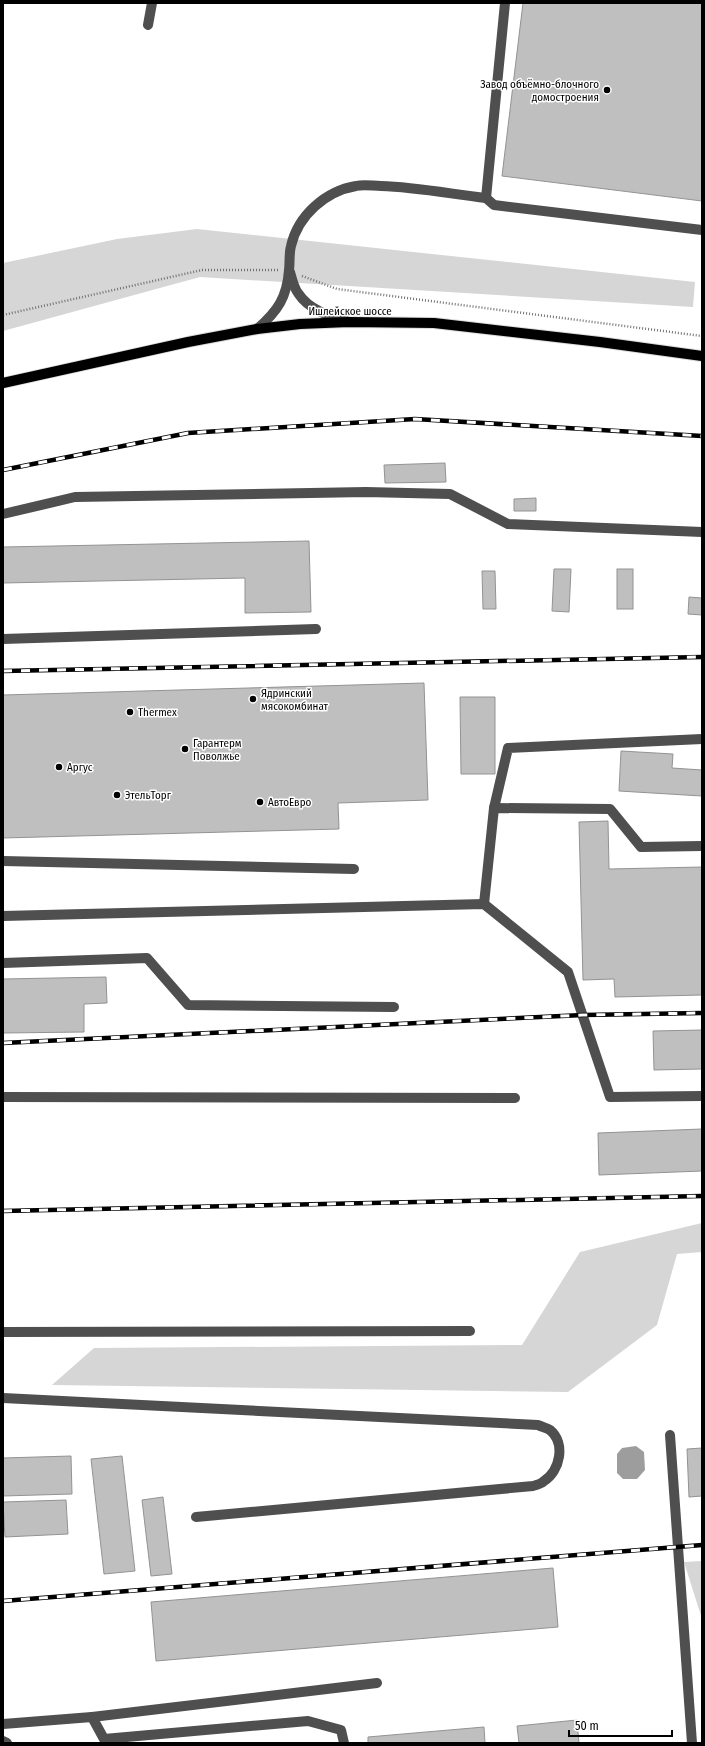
<svg xmlns="http://www.w3.org/2000/svg" width="705" height="1746" font-family="'Fira Sans Condensed',sans-serif">
  <rect width="100%" height="100%" fill="#fff"/>
  <g fill="#d6d6d6">
    <polygon points="197,229 695,282 693,307 200,277 3,331 3,263 117,239"/>
    <polygon points="702,1223 702,1252 677,1254 657,1325 568,1392 52,1385 94,1348 522,1345 580,1252"/>
    <polygon points="702,1561 702,1619 684,1562"/>
  </g>
  <polygon fill="#9d9d9d" points="636,1446 644,1452 645,1470 637,1479 623,1479 617,1473 617,1454 622,1448"/>
  <g fill="#bfbfbf" stroke="#939393">
    <polygon points="523,3 702,3 702,201 502,176"/>
    <polygon points="445,463 446,482 385,483 384,465"/>
    <polygon points="536,498 536,511 514,511 514,499"/>
    <polygon points="309,541 311,612 245,613 245,578 3,583 3,547"/>
    <polygon points="554,569 571,569 569,612 552,611"/>
    <rect x="617" y="569" width="16" height="40"/>
    <polygon points="482,571 495,571 496,609 483,609"/>
    <polygon points="689,597 702,598 702,615 688,614"/>
    <polygon points="424,683 428,800 338,803 339,829 3,838 3,695"/>
    <polygon points="460,697 495,697 495,774 461,774"/>
    <polygon points="621,751 673,754 672,768 702,770 702,796 619,791"/>
    <polygon points="608,821 609,869 702,867 702,995 615,997 614,979 583,980 579,822"/>
    <polygon points="106,977 107,1003 84,1004 84,1032 3,1033 3,979"/>
    <polygon points="702,1030 702,1069 654,1070 653,1031"/>
    <polygon points="702,1129 702,1171 599,1175 598,1133"/>
    <polygon points="702,1448 702,1496 689,1497 687,1449"/>
    <polygon points="71,1456 72,1494 3,1496 3,1458"/>
    <polygon points="122,1456 135,1571 104,1574 91,1459"/>
    <polygon points="163,1497 172,1574 151,1576 142,1500"/>
    <polygon points="66,1500 68,1534 5,1537 3,1502"/>
    <polygon points="553,1568 558,1627 156,1661 151,1602"/>
    <polygon points="577,1720 579,1743 519,1743 517,1726"/>
    <polygon points="484,1727 485,1743 368,1743 368,1737"/>
  </g>
  <g fill="none" stroke-linecap="round" stroke-linejoin="round">
    <defs>
      <polyline id="major" points="3,383 188,342 257,329 300,324 349,322 434,323 600,342 702,356"/>
    </defs>
    <use href="#major" stroke="#dbdbdb" stroke-width="12"/>
    <g stroke="#717171" stroke-width="2.5" stroke-dasharray="1 2" stroke-linecap="butt">
      <polyline points="302,276 337,289 702,336"/>
      <polyline points="3,315 202,270 278,270"/>
    </g>
    <g stroke="#4f4f4f" stroke-width="10">
      <polyline points="505,3 486,198 494,205 702,230"/>
      <polyline points="148,25 152,3"/>
      <path d="M290 272C292 279 294 288 298 293 309 310 329 316 347 321"/>
      <path d="M257 329C278 311 287 297 289 270 290 262 289 253 291 246 298 215 326 191 356 186 364 184 373 186 381 186 416 187 451 194 486 198"/>
      <polyline points="3,514 75,497 366,492 450,494 508,524 702,532"/>
      <polyline points="3,639 316,629"/>
      <polyline points="494,808 508,748 702,739"/>
      <polyline points="3,861 354,869"/>
      <polyline points="484,904 494,808 610,809 641,847 702,846"/>
      <polyline points="3,916 484,904 568,972 610,1097 702,1096"/>
      <polyline points="3,963 147,958 188,1005 394,1007"/>
      <polyline points="3,1097 515,1098"/>
      <polyline points="3,1332 470,1331"/>
      <path d="M3 1398 538 1425C542 1427 547 1428 550 1430 566 1443 560 1471 544 1481 541 1484 537 1485 533 1486L196 1517"/>
      <polyline points="670,1435 692,1743"/>
      <polyline points="3,1724 92,1717"/>
      <polyline points="3,1741 7,1743"/>
      <polyline points="344,1743 341,1730 308,1721 104,1739 92,1717 377,1683"/>
    </g>
    <use href="#major" stroke="#000" stroke-width="10"/>
    <defs>
      <g id="rail">
        <polyline points="3,470 188,433 415,419 702,436"/>
        <polyline points="3,671 702,657"/>
        <polyline points="3,1043 583,1015 702,1013"/>
        <polyline points="3,1211 702,1196"/>
        <polyline points="3,1601 702,1545"/>
      </g>
    </defs>
    <use href="#rail" stroke="#000" stroke-width="4.5"/>
    <use href="#rail" stroke="#fff" stroke-width="3" stroke-dasharray="9" stroke-linecap="butt"/>
  </g>
  <g fill="#000" stroke="#fff" stroke-width="1.5">
    <circle cx="607" cy="90" r="4"/>
    <circle cx="253" cy="699" r="4"/>
    <circle cx="130" cy="712" r="4"/>
    <circle cx="185" cy="749" r="4"/>
    <circle cx="59" cy="767" r="4"/>
    <circle cx="117" cy="795" r="4"/>
    <circle cx="260" cy="802" r="4"/>
  </g>
  <g text-anchor="middle" dominant-baseline="central" stroke-width="3" stroke-linejoin="round" paint-order="stroke">
    <g font-size="11" fill="#000" stroke="#fff" text-anchor="start">
      <text x="599" y="84" text-anchor="end">Завод объёмно-блочного<tspan x="599" dy="13">домостроения</tspan></text>
      <text x="261" y="693">Ядринский<tspan x="261" dy="13">мясокомбинат</tspan></text>
      <text x="138" y="712">Thermex</text>
      <text x="193" y="743">Гарантерм<tspan x="193" dy="13">Поволжье</tspan></text>
      <text x="67" y="767">Аргус</text>
      <text x="125" y="795">ЭтельТорг</text>
      <text x="268" y="802">АвтоЕвро</text>
    </g>
    <g font-size="11" fill="#000" stroke="#fff">
      <text x="350" y="311">Ишлейское шоссе</text>
    </g>
  </g>
  <rect width="705" height="1746" fill="none" stroke="#000000" stroke-width="8"/>
  <path d="M569 1730v6h103v-6" fill="none" stroke="#000000" stroke-width="2"/>
  <text x="575" y="1730" font-size="12" fill="#000000" stroke="#ffffff" stroke-width="3" paint-order="stroke">50 m</text>
</svg>
